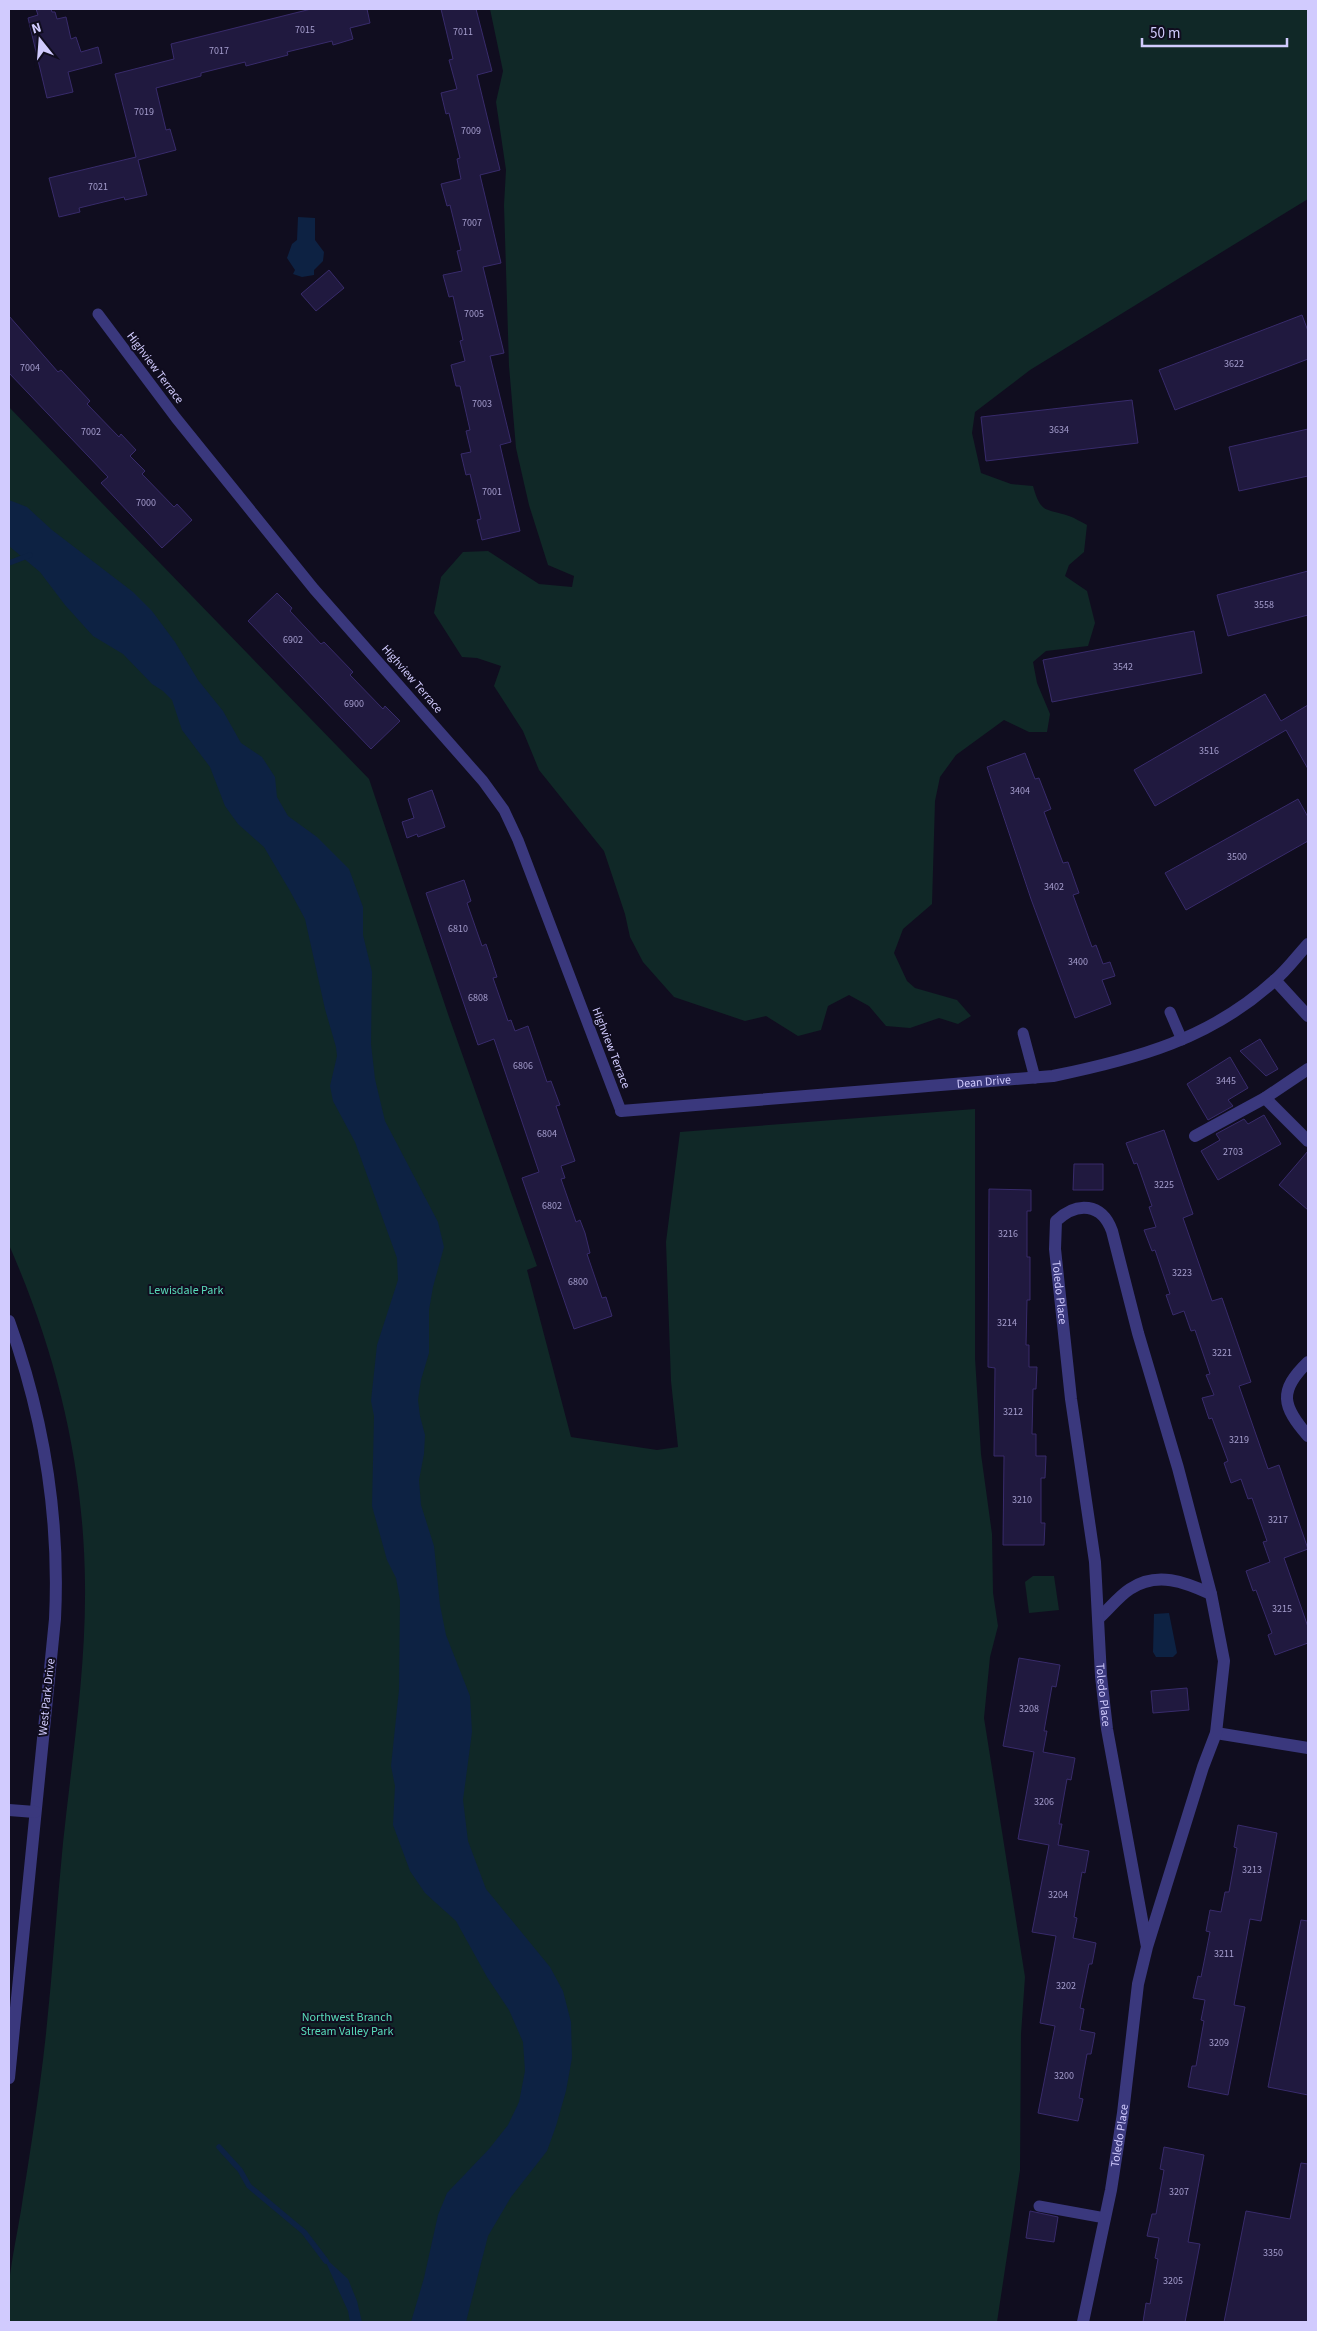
<svg xmlns="http://www.w3.org/2000/svg" width="1317" height="2331" font-family="'Source Sans 3',sans-serif">
  <rect width="100%" height="100%" fill="#100d1f"/>
  <g fill="#102827">
    <path d="M490 9H1308V199L1030 370 975 412 972 433 981 473 1011 484 1033 486C1041 514 1045 508 1069 516 1075 518 1081 522 1087 525L1084 552 1069 565 1065 576 1087 591 1095 623 1088 646 1046 651 1033 662 1037 683 1050 714 1047 732H1029L1004 720 956 755 940 777 935 801 932 904 903 929 894 953 907 981 915 988 957 1000 971 1016 958 1024 939 1018 910 1028 886 1026 869 1006 849 995 828 1006 821 1030 798 1036 766 1016 745 1021 674 997 643 962 630 937 625 914 604 851 539 770 523 731 494 686 501 666 477 658 462 657 434 613 441 577 463 552 488 551 539 584 572 587 574 576 548 565 529 505 516 448 509 366 504 205 506 170 496 102 503 71Z"/>
    <path d="M9 407 369 779 449 1017 537 1266 527 1270 571 1437 657 1450 678 1447 671 1381 666 1242 680 1132 975 1109V1358L981 1454 992 1534 993 1593 998 1626 990 1657 984 1718 1025 1977 1021 2034 1020 2170 997 2322H9C9 2310 8 2296 9 2284 12 2255 19 2226 23 2197 29 2159 35 2121 40 2083 51 2003 55 1923 63 1843 72 1758 86 1671 85 1585 84 1466 57 1354 9 1245Z"/>
    <polygon points="1033,1576 1054,1576 1059,1610 1029,1613 1025,1582"/>
  </g>
  <g fill="#0d2243">
    <polygon points="298,217 315,218 315,240 324,252 323,261 314,270 314,275 302,277 293,274 295,270 287,258 292,244 297,240"/>
    <polygon points="9,500 27,507 52,530 133,592 152,611 175,642 198,680 223,711 241,743 262,757 275,777 277,797 288,816 317,837 349,869 363,907 363,935 372,972 371,1044 375,1079 385,1121 438,1222 444,1247 433,1287 429,1310 429,1353 421,1380 418,1400 420,1416 425,1435 424,1454 419,1480 421,1505 434,1546 440,1605 446,1635 470,1696 472,1732 463,1800 468,1841 486,1889 550,1967 563,1991 571,2022 572,2058 566,2091 556,2126 547,2151 511,2197 488,2236 466,2322 411,2322 424,2278 438,2215 447,2193 489,2149 508,2125 519,2102 525,2071 523,2042 509,2010 487,1977 456,1921 425,1893 410,1871 393,1825 395,1786 391,1766 399,1690 400,1600 396,1578 387,1560 372,1506 374,1416 371,1401 377,1345 398,1280 397,1258 355,1142 333,1101 330,1086 337,1056 336,1047 325,1009 305,919 290,891 264,847 238,824 225,806 210,767 182,730 172,700 163,691 152,684 123,654 93,636 65,605 40,572 9,546"/>
    <polygon points="1169,1613 1177,1653 1173,1657 1156,1657 1153,1652 1154,1614"/>
    <polygon points="323,2256 348,2279 357,2301 362,2322 350,2322 348,2311"/>
  </g>
  <g fill="none" stroke-linecap="round" stroke-linejoin="round">
    <g stroke="#0d2243" stroke-width="5.5">
      <polyline points="9,563 30,555"/>
      <polyline points="219,2147 240,2170 249,2186 304,2232 326,2261"/>
    </g>
  </g>
  <g fill="#20193f" stroke="#382b6b">
    <polygon points="36,9 51,9 52,12 55,12 57,19 66,17 71,39 76,37 81,52 98,47 102,63 68,72 73,92 47,98 28,18 38,15"/>
    <polygon points="311,9 367,9 370,23 350,28 353,39 333,45 332,41 287,52 288,55 246,66 245,62 201,73 201,76 156,88 166,130 170,129 176,150 138,160 147,195 125,200 124,197 79,208 80,212 59,217 49,178 136,157 115,74 174,59 171,44"/>
    <polygon points="441,9 476,9 492,71 477,75 500,170 480,175 501,263 483,267 504,353 490,356 511,442 500,445 520,531 482,540 477,520 481,519 470,474 466,475 461,454 471,452 466,431 470,430 460,386 456,386 451,365 465,361 460,341 463,340 453,296 449,297 443,275 462,271 457,251 461,250 450,205 447,206 441,184 461,179 457,159 460,158 449,113 446,114 441,93 457,89 449,60 453,59"/>
    <polygon points="329,270 344,288 316,311 301,294"/>
    <polygon points="1302,315 1308,331 1308,359 1175,410 1159,370"/>
    <polygon points="9,316 58,372 61,370 90,401 87,404 119,437 121,434 136,450 130,456 145,471 142,474 174,507 177,504 192,520 162,548 101,483 108,477 9,373"/>
    <polygon points="1132,400 1138,443 986,461 981,417"/>
    <polygon points="1308,429 1308,476 1239,491 1229,447"/>
    <polygon points="1308,571 1308,615 1228,636 1217,595"/>
    <polygon points="277,593 292,608 290,611 321,644 324,642 353,672 350,675 383,709 385,706 400,721 371,749 248,621"/>
    <polygon points="1194,631 1202,673 1052,702 1043,660"/>
    <polygon points="1265,694 1281,721 1308,705 1308,769 1286,730 1155,806 1134,770"/>
    <polygon points="1025,753 1035,779 1039,778 1051,809 1044,812 1063,863 1068,862 1079,893 1073,895 1092,947 1096,945 1103,964 1110,962 1115,976 1102,980 1111,1004 1075,1018 1031,899 987,767"/>
    <polygon points="432,790 445,827 418,837 417,834 407,838 402,822 414,818 408,799"/>
    <polygon points="1298,799 1308,817 1308,841 1186,910 1165,873"/>
    <polygon points="464,880 471,901 467,903 482,946 486,944 497,977 493,978 508,1021 511,1020 515,1031 528,1026 547,1082 551,1081 560,1105 556,1106 575,1161 561,1166 565,1178 561,1179 576,1222 580,1220 585,1233 590,1253 587,1254 602,1298 606,1297 612,1316 574,1329 522,1178 539,1172 494,1039 478,1045 426,893"/>
    <polygon points="1260,1039 1278,1069 1266,1076 1240,1051"/>
    <polygon points="1230,1057 1248,1088 1228,1100 1233,1106 1208,1120 1187,1084"/>
    <polygon points="1264,1115 1281,1144 1218,1180 1201,1151 1220,1140 1216,1134 1244,1119 1248,1124"/>
    <polygon points="1164,1130 1193,1214 1183,1218 1212,1301 1222,1298 1251,1382 1239,1386 1268,1469 1279,1465 1308,1549 1284,1558 1308,1627 1308,1643 1275,1655 1268,1635 1272,1633 1256,1590 1253,1591 1246,1571 1270,1562 1263,1542 1267,1541 1252,1498 1248,1499 1241,1479 1231,1483 1224,1463 1228,1461 1212,1418 1209,1419 1202,1398 1214,1395 1206,1375 1210,1374 1195,1330 1191,1331 1184,1311 1173,1315 1166,1295 1170,1294 1155,1250 1152,1251 1144,1230 1156,1227 1149,1207 1152,1206 1137,1163 1134,1164 1126,1143"/>
    <polygon points="1308,1151 1308,1210 1279,1185"/>
    <polygon points="1074,1164 1103,1164 1103,1190 1073,1190"/>
    <polygon points="989,1189 1031,1190 1031,1211 1027,1211 1027,1257 1030,1257 1030,1300 1027,1300 1026,1345 1029,1345 1029,1367 1037,1367 1036,1389 1033,1389 1032,1434 1036,1434 1036,1456 1046,1456 1045,1478 1041,1478 1041,1523 1045,1523 1044,1545 1003,1545 1004,1456 994,1456 995,1368 988,1367"/>
    <polygon points="1019,1658 1060,1665 1056,1687 1052,1686 1044,1731 1047,1731 1043,1752 1075,1758 1071,1780 1067,1779 1059,1824 1062,1824 1058,1845 1089,1851 1085,1873 1082,1872 1074,1917 1077,1918 1073,1938 1096,1943 1092,1964 1089,1964 1080,2008 1084,2009 1080,2030 1095,2033 1091,2054 1087,2054 1079,2098 1083,2099 1078,2121 1038,2113 1055,2026 1040,2023 1056,1936 1032,1932 1049,1845 1018,1839 1034,1752 1003,1746"/>
    <polygon points="1187,1688 1189,1710 1153,1713 1151,1691"/>
    <polygon points="1238,1825 1277,1833 1261,1921 1250,1919 1234,2005 1245,2007 1228,2095 1188,2087 1192,2066 1196,2066 1204,2021 1201,2020 1205,2000 1193,1998 1198,1976 1201,1977 1210,1932 1206,1931 1210,1910 1221,1912 1225,1892 1229,1892 1237,1848 1234,1847"/>
    <polygon points="1301,1920 1308,1921 1308,2095 1268,2087"/>
    <polygon points="1164,2147 1204,2155 1188,2242 1200,2244 1185,2322 1143,2322 1146,2303 1150,2304 1158,2259 1155,2258 1159,2238 1147,2236 1152,2214 1156,2214 1164,2170 1160,2169"/>
    <polygon points="1301,2163 1308,2164 1308,2322 1224,2322 1246,2211 1290,2219"/>
    <polygon points="1030,2211 1058,2217 1054,2242 1026,2238"/>
  </g>
  <g fill="none" stroke-linecap="round" stroke-linejoin="round">
    <g stroke="#3a387d" stroke-width="11">
      <polyline points="98,314 176,418 314,589 483,781 504,810 518,840 621,1111"/>
      <polyline points="1170,1012 1182,1040"/>
      <polyline points="1023,1033 1035,1078"/>
      <polyline points="1039,2206 1105,2218"/>
    </g>
    <g stroke="#3a387d" stroke-width="12">
      <polyline points="1275,980 1308,1016"/>
      <polyline points="1265,1098 1308,1141"/>
      <path id="s1" d="M621 1111 1053 1076C1136 1059 1211 1039 1275 980 1287 970 1297 956 1308 944"/>
      <polyline points="1195,1136 1265,1098 1308,1069"/>
      <path d="M9 1321C44 1418 60 1517 55 1619L9 2078"/>
      <path d="M1308 1362C1278 1391 1282 1406 1308 1436"/>
      <path d="M1099 1618C1109 1609 1119 1596 1130 1589 1157 1571 1185 1582 1211 1594"/>
      <polyline points="1216,1733 1308,1748"/>
      <polyline points="9,1810 35,1812"/>
      <path id="s2" d="M1083 2322 1111 2190 1123 2113 1138 1984 1147 1947 1203 1767 1216 1733 1224 1661 1211 1594 1178 1468 1138 1333 1112 1231C1102 1203 1077 1201 1056 1221L1055 1249 1071 1399 1095 1562 1101 1676 1107 1729 1147 1947"/>
    </g>
  </g>
  <g text-anchor="middle" dominant-baseline="central" stroke-width="4" stroke-linejoin="round" paint-order="stroke">
    <g font-size="10" fill="#a59ece">
      <text x="305" y="30">7015</text>
      <text x="463" y="32">7011</text>
      <text x="219" y="51">7017</text>
      <text x="144" y="112">7019</text>
      <text x="471" y="131">7009</text>
      <text x="98" y="187">7021</text>
      <text x="472" y="223">7007</text>
      <text x="474" y="314">7005</text>
      <text x="1234" y="364">3622</text>
      <text x="30" y="368">7004</text>
      <text x="482" y="404">7003</text>
      <text x="1059" y="430">3634</text>
      <text x="91" y="432">7002</text>
      <text x="492" y="492">7001</text>
      <text x="146" y="503">7000</text>
      <text x="1264" y="605">3558</text>
      <text x="293" y="640">6902</text>
      <text x="1123" y="667">3542</text>
      <text x="354" y="704">6900</text>
      <text x="1209" y="751">3516</text>
      <text x="1020" y="791">3404</text>
      <text x="1237" y="857">3500</text>
      <text x="1054" y="887">3402</text>
      <text x="458" y="929">6810</text>
      <text x="1078" y="962">3400</text>
      <text x="478" y="998">6808</text>
      <text x="523" y="1066">6806</text>
      <text x="1226" y="1081">3445</text>
      <text x="547" y="1134">6804</text>
      <text x="1233" y="1152">2703</text>
      <text x="1164" y="1185">3225</text>
      <text x="552" y="1206">6802</text>
      <text x="1008" y="1234">3216</text>
      <text x="1182" y="1273">3223</text>
      <text x="578" y="1282">6800</text>
      <text x="1007" y="1323">3214</text>
      <text x="1222" y="1353">3221</text>
      <text x="1013" y="1412">3212</text>
      <text x="1239" y="1440">3219</text>
      <text x="1022" y="1500">3210</text>
      <text x="1278" y="1520">3217</text>
      <text x="1282" y="1609">3215</text>
      <text x="1029" y="1709">3208</text>
      <text x="1044" y="1802">3206</text>
      <text x="1252" y="1870">3213</text>
      <text x="1058" y="1895">3204</text>
      <text x="1224" y="1954">3211</text>
      <text x="1066" y="1986">3202</text>
      <text x="1219" y="2043">3209</text>
      <text x="1064" y="2076">3200</text>
      <text x="1179" y="2192">3207</text>
      <text x="1273" y="2253">3350</text>
      <text x="1173" y="2281">3205</text>
    </g>
    <g font-size="12" fill="#d1cbfe" stroke="#100d1f">
      <text transform="translate(155 368) rotate(53)">Highview Terrace</text>
      <text transform="translate(412 679) rotate(49)">Highview Terrace</text>
      <text transform="translate(611 1048) rotate(69)">Highview Terrace</text>
      <text stroke="none"><textPath href="#s1" startOffset="364">Dean Drive</textPath></text>
      <text stroke="none"><textPath href="#s2" startOffset="1265">Toledo Place</textPath></text>
      <text stroke="none"><textPath href="#s2" startOffset="1670">Toledo Place</textPath></text>
      <text transform="translate(47 1697) rotate(-84)">West Park Drive</text>
      <text stroke="none"><textPath href="#s2" startOffset="190">Toledo Place</textPath></text>
    </g>
    <g font-size="12" fill="#59dcba" stroke="#100d1f">
      <text x="186" y="1290">Lewisdale Park</text>
      <text x="347" y="2017">Northwest Branch<tspan x="347" dy="14">Stream Valley Park</tspan></text>
    </g>
  </g>
  <rect width="1317" height="2331" fill="none" stroke="#d1cbfe" stroke-width="20"/>
  <g transform="translate(40 40) rotate(343)" stroke="#100d1f" stroke-width="4" paint-order="stroke">
  <path d="M0-4L9 19L0 12L-9 19Z" fill="#d1cbfe"/>
  <text y="-8" font-size="14" font-weight="bold" text-anchor="middle" fill="#d1cbfe">N</text>
  </g>
  <path d="M1142 38v8h145v-8" fill="none" stroke="#d1cbfe" stroke-width="2.5"/>
  <text x="1150" y="38" font-size="15" fill="#d1cbfe" stroke="#100d1f" stroke-width="4" paint-order="stroke">50 m</text>
</svg>
